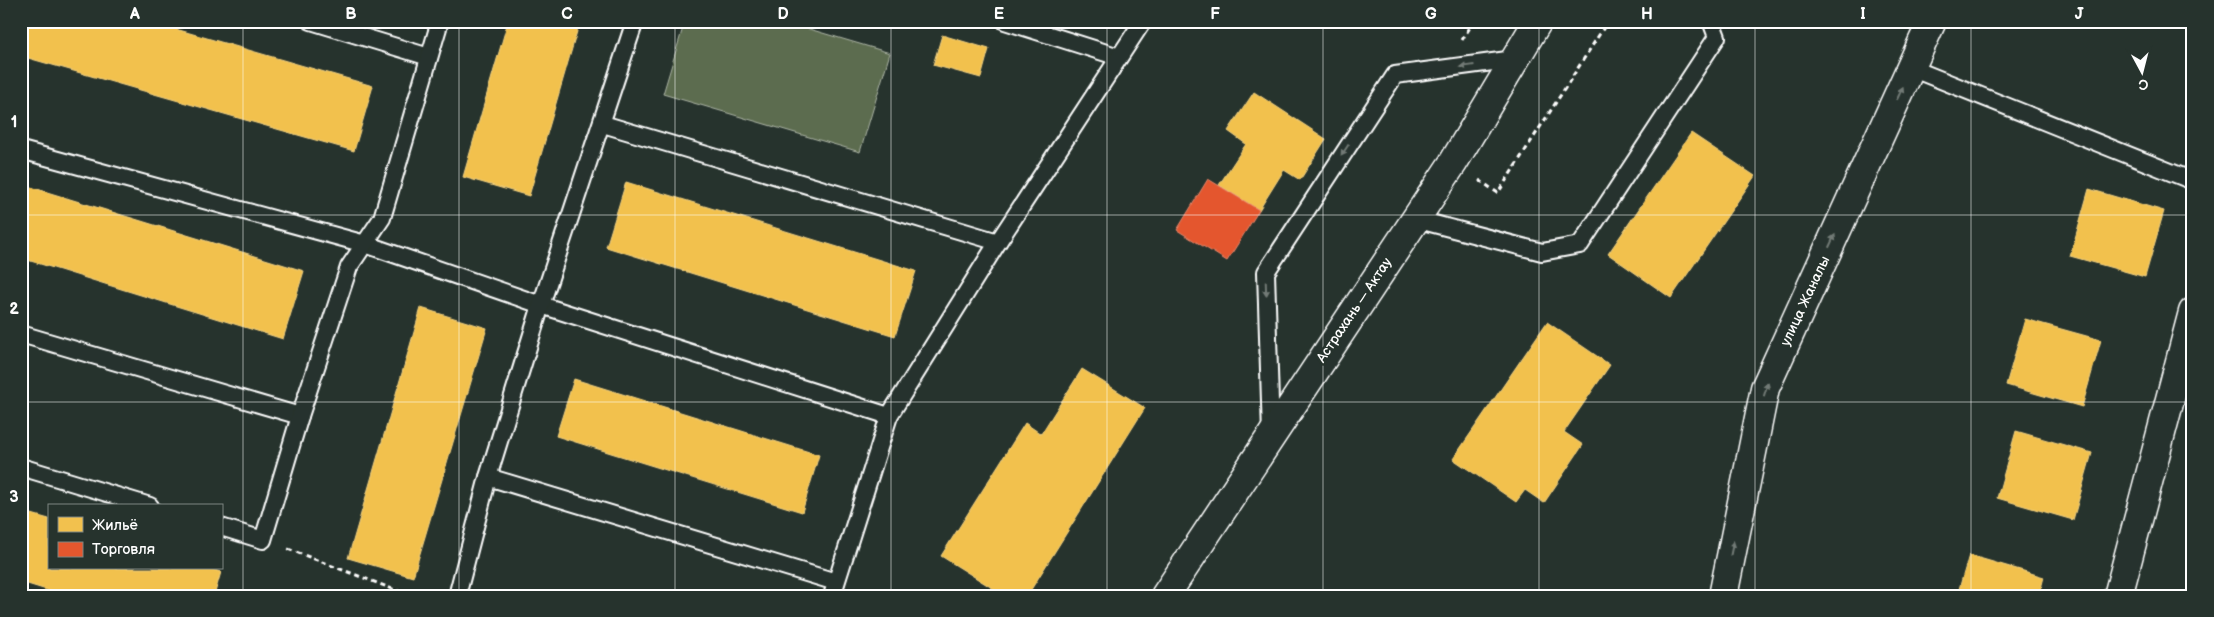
<svg xmlns="http://www.w3.org/2000/svg" width="2214" height="617" font-family="'Balsamiq Sans',sans-serif">
  <rect width="100%" height="100%" fill="#26332d"/>
  <filter id="ink" filterUnits="userSpaceOnUse"><feTurbulence type="fractalNoise" baseFrequency=".02" numOctaves="2"/><feDisplacementMap in="SourceGraphic" scale="10" xChannelSelector="R" yChannelSelector="G"/><feConvolveMatrix kernelMatrix="1 2 1 2 8 2 1 2 1" color-interpolation-filters="sRGB"/></filter>
  <g filter="url(#ink)">
    <polygon fill="#5c6c4f" stroke="#aeb6a7" points="685,21 782,21 890,53 860,152 663,94"/>
    <g fill="#f2c14e" stroke="#f6d483">
      <polygon points="21,21 148,21 373,86 354,151 21,56"/>
      <polygon points="508,21 580,21 529,196 463,177"/>
      <polygon points="942,35 989,49 981,78 933,65"/>
      <polygon points="1254,92 1326,139 1300,180 1284,170 1259,210 1219,185 1246,144 1228,131"/>
      <polygon points="1691,133 1755,176 1671,298 1608,254"/>
      <polygon points="626,182 916,271 895,336 606,247"/>
      <polygon points="21,184 304,271 283,339 21,258"/>
      <polygon points="2089,189 2164,211 2145,277 2070,256"/>
      <polygon points="421,308 487,328 413,577 348,558"/>
      <polygon points="2025,319 2101,340 2082,407 2006,385"/>
      <polygon points="1547,322 1610,365 1564,432 1583,445 1544,503 1525,490 1516,502 1453,459"/>
      <polygon points="1082,369 1145,408 1027,596 1005,596 941,556 1025,423 1041,434"/>
      <polygon points="574,379 819,455 802,512 556,436"/>
      <polygon points="2016,431 2092,453 2073,520 1997,498"/>
      <polygon points="21,511 49,519 49,568 208,568 221,572 214,596 66,596 21,582"/>
      <polygon points="1969,555 2044,577 2039,596 1957,596"/>
    </g>
    <polygon fill="#e4572e" stroke="#ec896d" points="1208,179 1259,210 1227,261 1177,230"/>
    <g fill="none" stroke-linecap="round" stroke-linejoin="round">
      <defs>
        <g id="service">
          <polyline points="311,21 429,57"/>
          <polyline points="1005,21 1119,57"/>
          <polyline points="1911,68 2193,181"/>
          <polyline points="603,124 998,242"/>
          <polyline points="21,150 365,244 541,305 889,416 998,242 1143,21"/>
          <polyline points="1415,219 1542,252 1580,245 1717,37 1711,21"/>
          <polyline points="21,334 300,416"/>
          <polyline points="1271,435 1266,272 1395,75 1515,59"/>
          <polyline points="21,467 150,506"/>
          <polyline points="488,477 836,582"/>
          <polyline points="221,527 263,540 300,416 349,267 382,218 440,21"/>
          <polyline points="457,596 488,477 541,305 635,21"/>
          <polyline points="832,596 889,416"/>
        </g>
        <polyline id="minor" points="2118,596 2193,312"/>
        <polyline id="tertiary" points="1723,596 1765,388 1932,21"/>
        <polyline id="trunk" points="1165,596 1453,163 1538,21"/>
      </defs>
      <use href="#service" stroke="#fff" stroke-width="20"/>
      <use href="#minor" stroke="#fff" stroke-width="31"/>
      <use href="#tertiary" stroke="#fff" stroke-width="31"/>
      <use href="#trunk" stroke="#fff" stroke-width="31"/>
      <g stroke="#fff" stroke-width="3" stroke-dasharray="5 4" stroke-linecap="butt">
        <polyline points="1462,40 1474,21"/>
        <polyline points="1479,180 1498,193 1608,21"/>
        <polyline points="288,549 411,596"/>
      </g>
      <use href="#service" stroke="#26332d" stroke-width="16"/>
      <use href="#minor" stroke="#26332d" stroke-width="28"/>
      <use href="#tertiary" stroke="#26332d" stroke-width="28"/>
      <use href="#trunk" stroke="#26332d" stroke-width="28"/>
    </g>
    <defs><path id="oneway-solid" d="M-6-.8H1V-3.2L6.5 0L1 3.2V.8H-6Z" transform="scale(1.25)"/></defs>
    <g fill="#727a76">
      <use href="#oneway-solid" transform="translate(1467 66) rotate(173)"/>
      <use href="#oneway-solid" transform="translate(1900 93) rotate(-65)"/>
      <use href="#oneway-solid" transform="translate(1345 150) rotate(123)"/>
      <use href="#oneway-solid" transform="translate(1832 241) rotate(-65)"/>
      <use href="#oneway-solid" transform="translate(1266 289) rotate(88)"/>
      <use href="#oneway-solid" transform="translate(1766 389) rotate(-73)"/>
      <use href="#oneway-solid" transform="translate(1732 548) rotate(-78)"/>
    </g>
  </g>
  <path fill="none" stroke="#fff" stroke-width="1" stroke-opacity="0.55" d="M243 21V596M459 21V596M675 21V596M891 21V596M1107 21V596M1323 21V596M1539 21V596M1755 21V596M1971 21V596M21 215H2193M21 402H2193"/>
  <g text-anchor="middle" dominant-baseline="central" stroke-width="5" stroke-linejoin="round" paint-order="stroke">
    <g font-size="14" fill="#fff" stroke="#26332d">
      <text transform="translate(1805 301) rotate(-65)">улица Жаналы</text>
      <text transform="translate(1354 310) rotate(-56)">Астрахань — Актау</text>
    </g>
  </g>
  <rect width="2214" height="617" fill="none" stroke="#26332d" stroke-width="55"/>
  <rect x="48" y="504" width="175" height="65" fill="#26332d" stroke="#7d8581"/>
  <rect x="58" y="517" width="25" height="15" fill="#f2c14e" stroke="#7d8581"/>
  <text x="92" y="530" font-size="15" fill="#ffffff">Жильё</text>
  <rect x="58" y="542" width="25" height="15" fill="#e4572e" stroke="#7d8581"/>
  <text x="92" y="554" font-size="15" fill="#ffffff">Торговля</text>
  <g transform="translate(2142 72) rotate(173)" stroke="#26332d" stroke-width="4" paint-order="stroke">
  <path d="M0-4L9 19L0 12L-9 19Z" fill="#ffffff"/>
  <text y="-8" font-size="14" font-weight="bold" text-anchor="middle" fill="#ffffff">С</text>
  </g>
  <rect x="28" y="28" width="2158" height="562" fill="none" stroke="#fff" stroke-width="2"/>
  <g font-size="16" text-anchor="middle" font-weight="bold" fill="#fff">
    <text x="135" y="19">A</text>
    <text x="351" y="19">B</text>
    <text x="567" y="19">C</text>
    <text x="783" y="19">D</text>
    <text x="999" y="19">E</text>
    <text x="1215" y="19">F</text>
    <text x="1431" y="19">G</text>
    <text x="1647" y="19">H</text>
    <text x="1863" y="19">I</text>
    <text x="2079" y="19">J</text>
    <text x="14" y="127">1</text>
    <text x="14" y="314">2</text>
    <text x="14" y="502">3</text>
  </g>
</svg>
